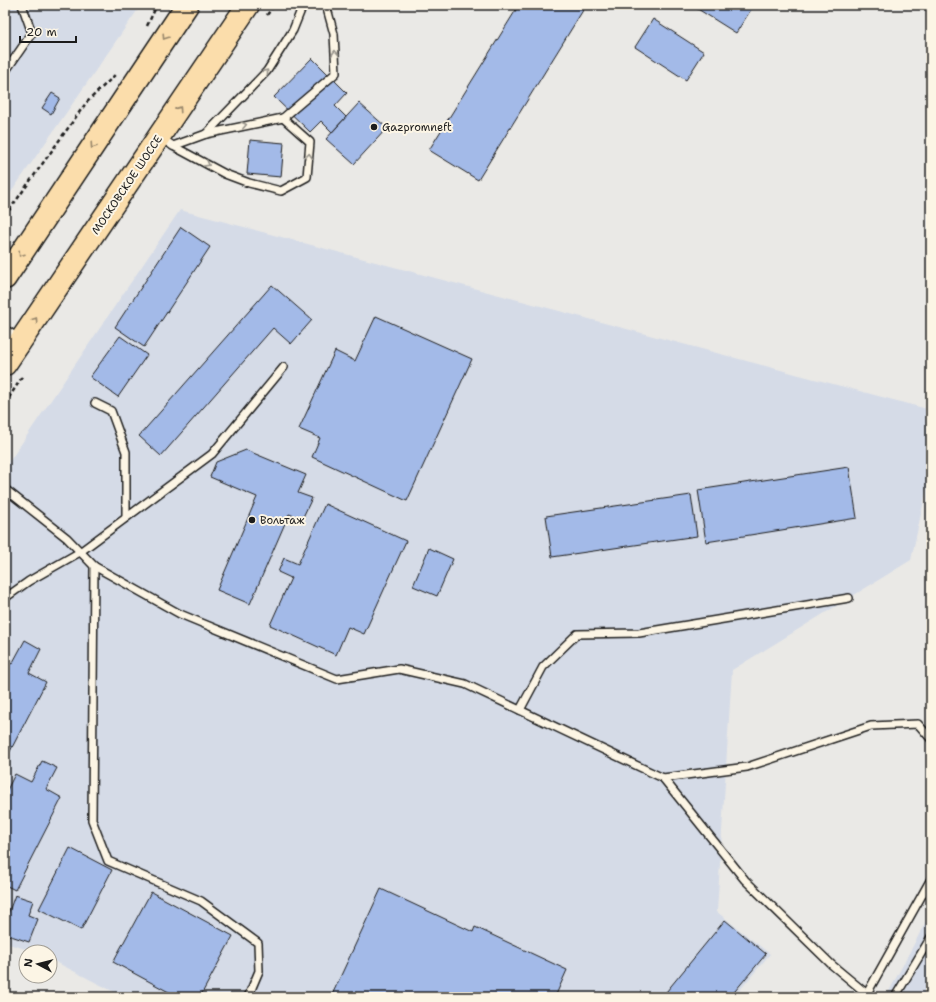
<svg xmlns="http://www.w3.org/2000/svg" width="936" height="1002" font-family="'Shantell Sans',sans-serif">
  <rect width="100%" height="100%" fill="#eae9e6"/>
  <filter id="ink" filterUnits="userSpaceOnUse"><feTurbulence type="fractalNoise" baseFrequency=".025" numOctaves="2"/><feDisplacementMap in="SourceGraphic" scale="8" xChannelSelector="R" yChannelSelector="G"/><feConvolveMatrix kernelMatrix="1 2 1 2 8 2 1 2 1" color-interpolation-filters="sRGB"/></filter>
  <g filter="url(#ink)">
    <g fill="#d5dbe7">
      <polygon points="5,5 141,5 5,201"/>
      <polygon points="180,210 927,409 931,443 931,468 911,560 732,670 717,912 770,954 734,997 124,997 50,959 50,952 36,952 5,943 5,468"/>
      <polygon points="931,912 931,997 886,997"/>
    </g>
    <g fill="#a3bae8" stroke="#1c1c1c">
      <polygon points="519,5 582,5 585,7 478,180 429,150"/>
      <polygon points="694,5 754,5 736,33 693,6"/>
      <polygon points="653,19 704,52 686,80 635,47"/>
      <polygon points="312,58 347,93 335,106 346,117 332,132 321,121 310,132 274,97"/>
      <polygon points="52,93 60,98 51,114 42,108"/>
      <polygon points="359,103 387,128 354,164 326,139"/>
      <polygon points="250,140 284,143 281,177 247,174"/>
      <polygon points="181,227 210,247 144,347 115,327"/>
      <polygon points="272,285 312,320 291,344 273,328 161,456 139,436"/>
      <polygon points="376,316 472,359 407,501 312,457 320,438 299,429 335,351 355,361"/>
      <polygon points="120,336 147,355 118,397 90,377"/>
      <polygon points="246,450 306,475 298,493 312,498 302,519 289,514 250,604 217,590 257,497 210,477 216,462"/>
      <polygon points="849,467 857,518 706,542 698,490"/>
      <polygon points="691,495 697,536 552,557 546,516"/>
      <polygon points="325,504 406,541 364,634 348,627 336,655 270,625 291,578 278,572 284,558 298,564"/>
      <polygon points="429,548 453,559 437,596 413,586"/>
      <polygon points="25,640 41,649 29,673 46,682 5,761 5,660 12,664"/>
      <polygon points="42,761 57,768 46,789 62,798 15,890 5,885 5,794 15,774 31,782"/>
      <polygon points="70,848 112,870 81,930 39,909"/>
      <polygon points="381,889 473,932 475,927 567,970 555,997 331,997"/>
      <polygon points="151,892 233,936 200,997 178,997 113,962"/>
      <polygon points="15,895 33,901 28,915 38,919 29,942 5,934 5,922"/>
      <polygon points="725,920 766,954 730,997 662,997"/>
    </g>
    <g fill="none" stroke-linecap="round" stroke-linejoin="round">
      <defs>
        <g id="lane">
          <polyline points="5,72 32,33 22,5"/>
          <polyline points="206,134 283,118 336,73 334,34 326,5"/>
          <polyline points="160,137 173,146 206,134 267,71 293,30 303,5"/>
          <polyline points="173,146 225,174 249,183 281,191 307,177 310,142 283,118"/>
          <polyline points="95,403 111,411 126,452 126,517"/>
          <polyline points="5,489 67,538 94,566 92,820 108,861 201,901 258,943 259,971 248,997"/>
          <polyline points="94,566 180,614 337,679 399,669 465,684 663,778 747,767 871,726 918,724 931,739"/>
          <polyline points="5,598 29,581 80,552 212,454 284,367"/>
          <polyline points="520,710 543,667 577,634 639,633 849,598"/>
          <polyline points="663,778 745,880 832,965 867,994"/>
          <polyline points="865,997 931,879"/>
          <polyline points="895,997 931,937"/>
        </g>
        <polyline id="secondary" points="5,337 18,346"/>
        <g id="primary">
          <polyline points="5,278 187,5"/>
          <polyline points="5,364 248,5"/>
        </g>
      </defs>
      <use href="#lane" stroke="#1c1c1c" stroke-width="10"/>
      <use href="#secondary" stroke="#1c1c1c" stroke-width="23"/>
      <use href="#primary" stroke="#1c1c1c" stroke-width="25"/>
      <g stroke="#1c1c1c" stroke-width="2.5" stroke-dasharray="4 3" stroke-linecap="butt">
        <polyline points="267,15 274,5"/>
        <polyline points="147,26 157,5"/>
        <polyline points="5,216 86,103 116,74"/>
        <polyline points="5,404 22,377"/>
      </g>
      <use href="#lane" stroke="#fcf5e5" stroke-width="7"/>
      <use href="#secondary" stroke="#fcf5e5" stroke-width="20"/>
      <use href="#primary" stroke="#fbddab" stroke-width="22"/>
      <defs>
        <polyline id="rail" points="5,995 10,997"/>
      </defs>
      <use href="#rail" stroke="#1c1c1c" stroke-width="4.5"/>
      <use href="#rail" stroke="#fcf5e5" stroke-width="3" stroke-dasharray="9" stroke-linecap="butt"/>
    </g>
    <defs><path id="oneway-chevron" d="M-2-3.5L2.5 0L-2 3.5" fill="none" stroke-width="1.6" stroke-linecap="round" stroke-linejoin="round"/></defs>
    <g stroke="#97866b">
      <use href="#oneway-chevron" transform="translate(165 37) rotate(124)"/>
      <use href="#oneway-chevron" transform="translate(179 109) rotate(-56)"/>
      <use href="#oneway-chevron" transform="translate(93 146) rotate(124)"/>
      <use href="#oneway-chevron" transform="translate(21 254) rotate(124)"/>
      <use href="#oneway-chevron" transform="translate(35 320) rotate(-56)"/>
    </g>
    <g stroke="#97938b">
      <use href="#oneway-chevron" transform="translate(335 53) rotate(-93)"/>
      <use href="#oneway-chevron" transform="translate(266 72) rotate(-51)"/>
      <use href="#oneway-chevron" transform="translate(244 125) rotate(-13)"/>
      <use href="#oneway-chevron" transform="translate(309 156) rotate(-86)"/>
      <use href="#oneway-chevron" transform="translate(207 164) rotate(28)"/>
    </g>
  </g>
  <g fill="#1c1c1c" stroke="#fcf5e5" stroke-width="1.5">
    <circle cx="374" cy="127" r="4"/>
    <circle cx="252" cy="520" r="4"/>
  </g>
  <g text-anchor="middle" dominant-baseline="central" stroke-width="4" stroke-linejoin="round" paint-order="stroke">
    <g font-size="11" fill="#1c1c1c" stroke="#fcf5e5" text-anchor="start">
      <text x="382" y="127">Gazpromneft</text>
      <text x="260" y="520">Вольтаж</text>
    </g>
    <g font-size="11" fill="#1c1c1c" stroke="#fcf5e5">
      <text transform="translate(127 185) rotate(-56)">МОСКОВСКОЕ ШОССЕ</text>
    </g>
  </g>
  <rect width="936" height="1002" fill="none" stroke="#fcf5e5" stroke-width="20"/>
  <rect x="10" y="10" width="916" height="982" fill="none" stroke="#1c1c1c" stroke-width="1.5" filter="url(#ink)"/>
  <g transform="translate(38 964) rotate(277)"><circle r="19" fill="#fcf5e5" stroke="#a29e95"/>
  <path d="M0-3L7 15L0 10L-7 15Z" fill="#1c1c1c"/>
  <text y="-6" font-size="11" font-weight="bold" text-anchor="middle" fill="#1c1c1c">N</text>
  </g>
  <path d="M20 36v6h56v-6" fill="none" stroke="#1c1c1c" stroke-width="2"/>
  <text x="26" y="36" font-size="12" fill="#1c1c1c" stroke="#fcf5e5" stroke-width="3" paint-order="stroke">20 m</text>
</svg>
